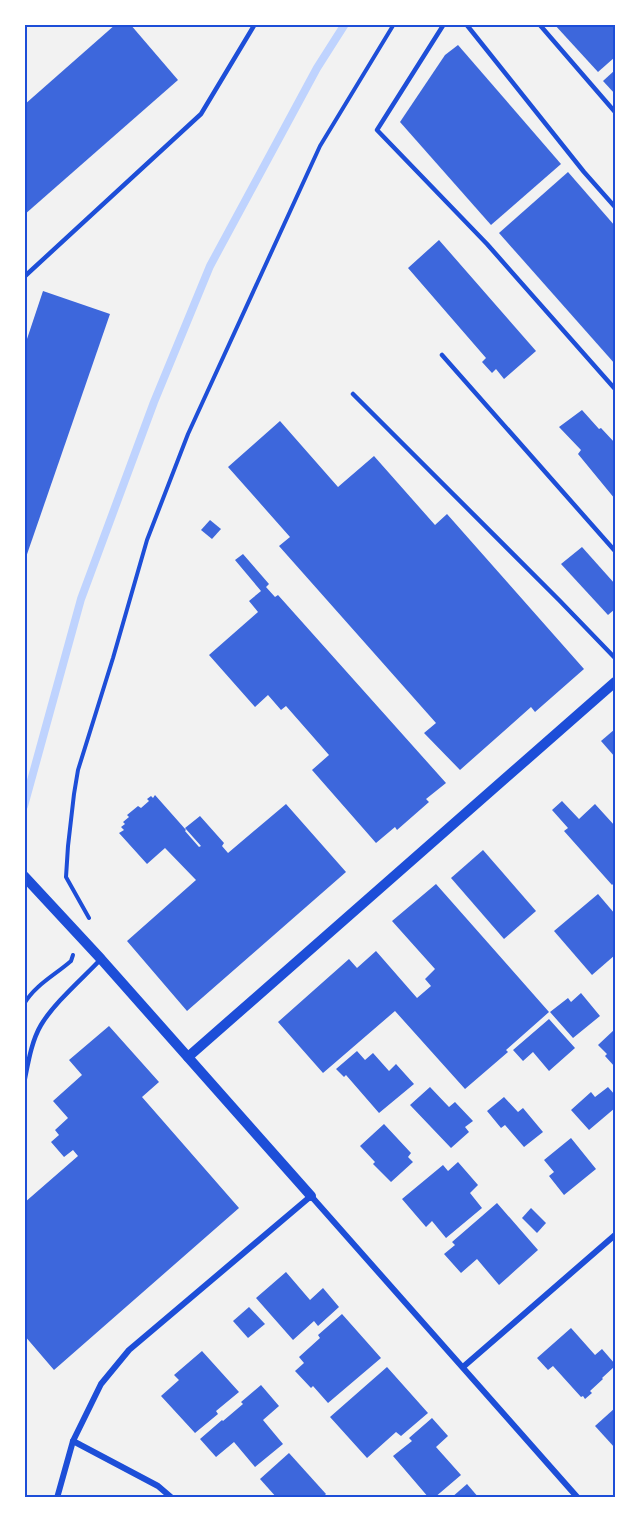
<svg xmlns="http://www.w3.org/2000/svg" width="639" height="1522" font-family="Overpass,sans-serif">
  <rect width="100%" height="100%" fill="#f2f2f2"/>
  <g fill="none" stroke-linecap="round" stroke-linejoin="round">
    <polyline stroke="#bfd3fe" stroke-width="8" points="24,806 81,599 154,402 210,266 317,68 345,24"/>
  </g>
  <g fill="#3d67dc">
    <polygon points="116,24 130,24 178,80 24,215 24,105"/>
    <polygon points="554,24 615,24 615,57 598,72"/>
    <polygon points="458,45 561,164 491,225 400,122 445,55"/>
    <polygon points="615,70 615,94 603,81"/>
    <polygon points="568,172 615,226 615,364 499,233"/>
    <polygon points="439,240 536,351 504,379 496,369 492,373 482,362 486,358 408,268"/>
    <polygon points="43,291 110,314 24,563 24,348"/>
    <polygon points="582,410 599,429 601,428 615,443 615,499 578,454 581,450 559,427"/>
    <polygon points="280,421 338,487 374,456 435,525 447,514 584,669 535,712 531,707 460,770 424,733 436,723 279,546 290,537 228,467"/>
    <polygon points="210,520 221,529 212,539 201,530"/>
    <polygon points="582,547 615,584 615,609 608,615 561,564"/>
    <polygon points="243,554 269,584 266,587 275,597 278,595 446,783 426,799 429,802 397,830 395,827 376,843 312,770 329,755 286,706 281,710 268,695 255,707 209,655 258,612 249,601 261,591 235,560"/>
    <polygon points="615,729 615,757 601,741"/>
    <polygon points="155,795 186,830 185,831 199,847 201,846 185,828 200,816 224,843 222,846 228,853 286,804 346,872 187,1011 127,941 196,880 165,848 147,864 119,833 124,830 121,827 125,824 123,822 129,817 127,815 138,806 141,808 149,801 147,799 151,796 153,798"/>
    <polygon points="562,801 579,819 595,804 615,826 615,882 612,885 564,831 568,828 552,810"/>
    <polygon points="483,850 536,911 504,939 451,878"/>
    <polygon points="436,884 549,1012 506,1050 508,1052 465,1089 395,1011 323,1073 278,1022 349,959 357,968 376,951 417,998 431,986 425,979 435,969 392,921"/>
    <polygon points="598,894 615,914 615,955 592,975 554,931"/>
    <polygon points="581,993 600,1016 573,1038 550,1012 568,998 571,1002"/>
    <polygon points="549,1019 575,1048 549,1071 533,1052 523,1061 513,1050"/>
    <polygon points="109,1026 159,1082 142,1097 239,1208 54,1370 24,1335 24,1203 78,1156 73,1150 64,1157 51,1142 59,1135 55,1130 68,1118 53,1101 82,1075 69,1060"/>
    <polygon points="615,1029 615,1067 605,1056 607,1054 598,1045"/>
    <polygon points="357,1051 365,1060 373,1053 389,1071 396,1064 414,1084 379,1113 346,1075 344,1077 336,1069"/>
    <polygon points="430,1087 449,1107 455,1102 473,1121 465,1127 469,1132 451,1148 410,1105"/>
    <polygon points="608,1087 615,1095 615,1108 589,1130 571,1110 591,1092 595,1097"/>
    <polygon points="504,1097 518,1112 523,1108 543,1132 524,1147 505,1125 501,1128 487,1111"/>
    <polygon points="384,1124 411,1153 408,1157 413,1162 391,1182 373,1164 375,1162 360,1146"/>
    <polygon points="571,1138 596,1169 564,1195 549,1176 554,1172 544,1160"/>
    <polygon points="458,1162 478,1185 470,1193 482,1208 446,1238 432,1221 426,1227 402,1199 443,1165 448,1171"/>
    <polygon points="497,1203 538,1250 499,1285 477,1259 461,1273 444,1254 455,1245 452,1242"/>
    <polygon points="531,1208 546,1223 537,1233 522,1218"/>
    <polygon points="286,1272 310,1300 323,1288 339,1307 318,1326 314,1321 293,1340 256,1298"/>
    <polygon points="249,1307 265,1324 248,1338 233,1321"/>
    <polygon points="342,1314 381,1358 328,1403 313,1386 311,1388 295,1371 304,1363 299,1357 320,1338 318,1335"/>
    <polygon points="571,1328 595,1355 602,1349 615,1364 615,1366 602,1378 603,1379 590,1391 592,1393 585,1399 583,1396 581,1397 553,1366 548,1370 537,1358"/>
    <polygon points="202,1351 239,1392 216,1411 218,1414 195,1433 161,1396 179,1380 174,1375"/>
    <polygon points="387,1367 428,1413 401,1436 396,1432 367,1458 330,1417"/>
    <polygon points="261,1385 279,1406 263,1420 283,1444 255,1467 234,1442 216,1457 200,1439 222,1420 223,1421 243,1404 241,1402"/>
    <polygon points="615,1408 615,1448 595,1426"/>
    <polygon points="432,1418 448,1436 436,1447 461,1475 434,1498 429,1498 393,1456 412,1441 409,1438"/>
    <polygon points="289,1453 326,1494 322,1498 277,1498 260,1479"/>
    <polygon points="467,1484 479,1498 451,1498"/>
  </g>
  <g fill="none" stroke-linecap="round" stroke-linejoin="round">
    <g stroke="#1d4ed8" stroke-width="4">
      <polyline points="89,918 66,877 68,846 74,794 78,770 113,658 147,540 188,434 320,146 394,24"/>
      <path d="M24 1004C35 985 55 975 71 961L73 955"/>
    </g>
    <g stroke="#1d4ed8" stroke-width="4.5">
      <polyline points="444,24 377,130 487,244 615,389"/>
      <polyline points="466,24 584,172 615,207"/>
      <polyline points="539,24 615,112"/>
      <polyline points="24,277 201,114 255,24"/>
      <polyline points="442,355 615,551"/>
      <polyline points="353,394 559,600 615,658"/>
      <path d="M24 1083C28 1064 31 1042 41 1025 54 1003 83 978 101 959"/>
    </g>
    <g stroke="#1d4ed8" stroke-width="6">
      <polyline points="463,1367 615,1235"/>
      <polyline points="73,1441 158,1486 172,1498"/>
      <polyline points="57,1498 73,1441 101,1384 129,1350 311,1196 578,1498"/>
    </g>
    <g stroke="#1d4ed8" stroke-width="10">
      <polyline points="24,876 101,959 311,1196"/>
      <polyline points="188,1057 615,682"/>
    </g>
  </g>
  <rect width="639" height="1522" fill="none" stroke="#ffffff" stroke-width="51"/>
  <rect x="26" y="26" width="588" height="1470" fill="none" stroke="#1d4ed8" stroke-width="2"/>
</svg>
